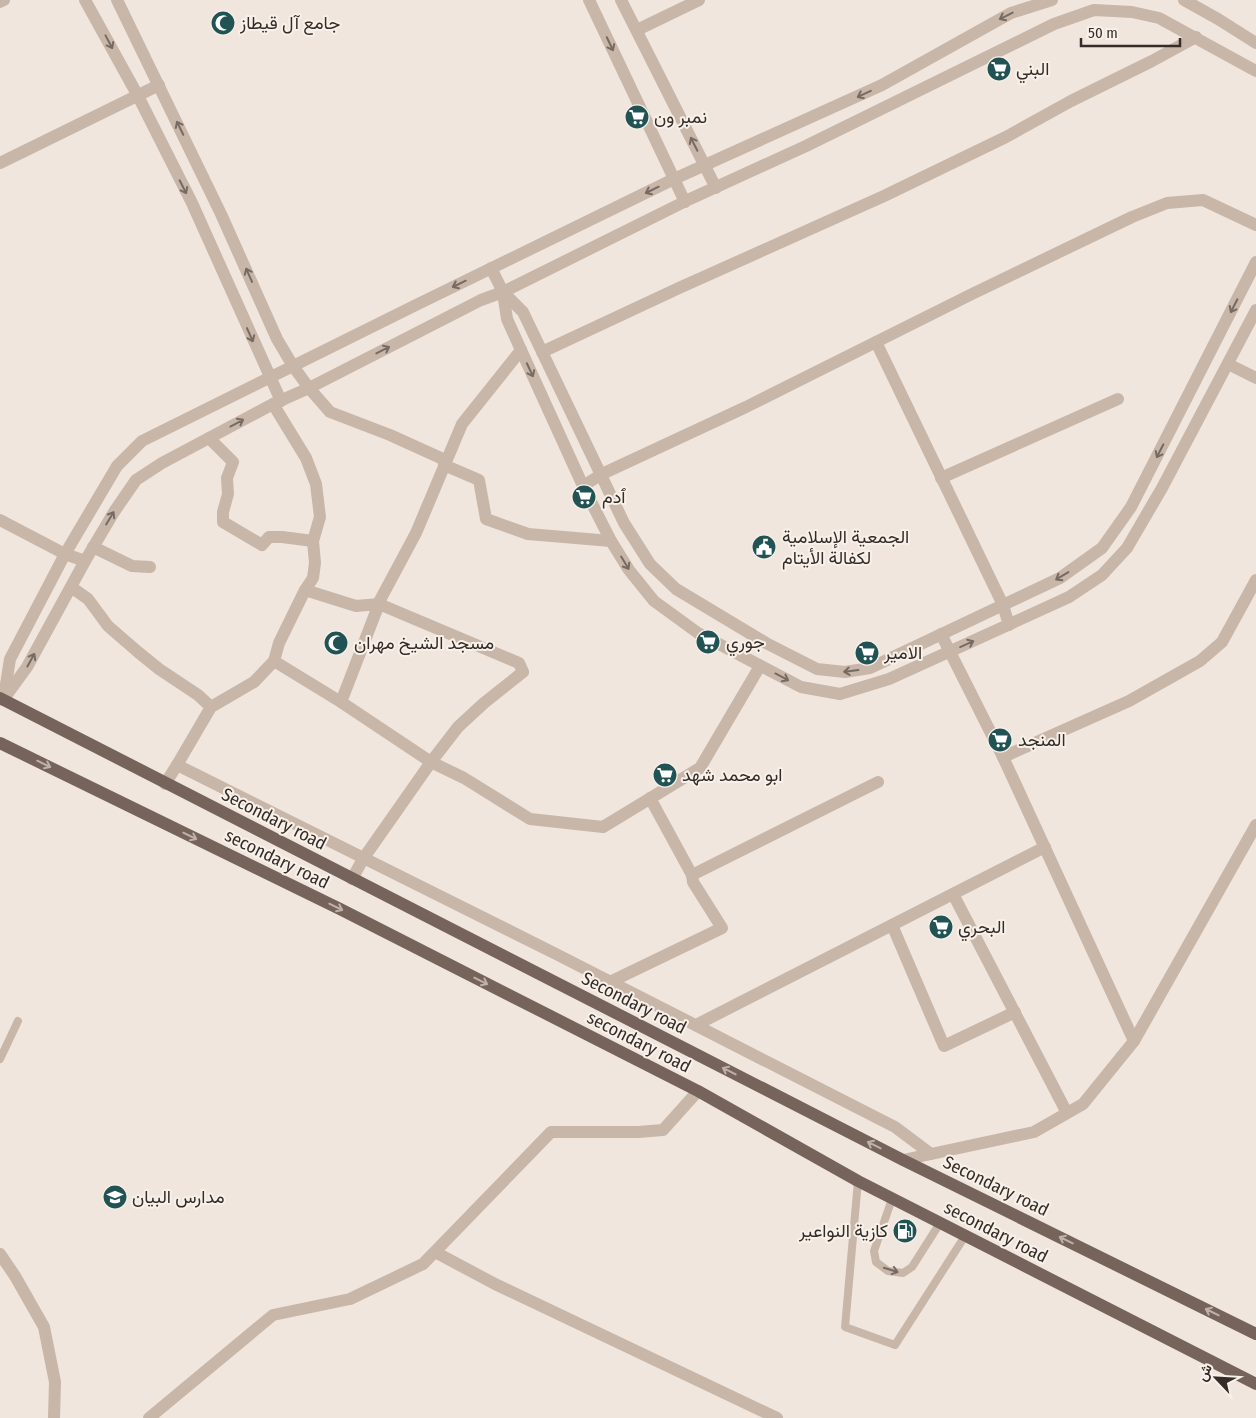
<svg xmlns="http://www.w3.org/2000/svg" width="1256" height="1418" font-family="'Fira Sans Condensed',Vazirmatn,sans-serif">
  <rect width="100%" height="100%" fill="#f0e6dd"/>
  <g fill="none" stroke-linecap="round" stroke-linejoin="round">
    <g stroke="#c8b6a9" stroke-width="8">
      <polyline points="0,1059 18,1021"/>
      <polyline points="858,1181 845,1327 895,1345 965,1236"/>
      <polyline points="892,1199 874,1251 876,1262 888,1271 903,1273 912,1267 940,1223"/>
    </g>
    <g stroke="#c8b6a9" stroke-width="12">
      <polyline points="85,0 138,96 192,203 281,401"/>
      <polyline points="117,0 221,214 277,339 293,366 309,388 330,412 390,435 443,459 444,465 479,480 486,519 528,534 611,541"/>
      <polyline points="589,0 685,202"/>
      <polyline points="621,0 716,188"/>
      <polyline points="1184,0 1218,19 1256,43"/>
      <polyline points="0,2 4,0"/>
      <polyline points="637,30 699,0"/>
      <polyline points="0,163 159,85"/>
      <polyline points="491,268 503,292 507,319 521,350 583,486 611,541 629,570 654,601 698,633 801,687 840,694 889,679 986,635 1069,597 1102,575 1127,548 1162,488 1256,310"/>
      <polyline points="503,292 523,312 624,523 650,564 676,589 766,643 817,669 845,672 870,668 1060,578 1102,548 1131,507 1256,262"/>
      <polyline points="876,342 1003,605 1009,625"/>
      <polyline points="542,352 679,288 884,196 1006,137 1071,101 1152,61 1196,37"/>
      <polyline points="1228,364 1256,378"/>
      <polyline points="209,438 233,462 227,478 228,494 223,512 223,522 262,545 269,537 282,537 313,541"/>
      <polyline points="941,478 1118,399"/>
      <polyline points="583,486 602,474 746,407 972,294 1132,217 1167,203 1203,200 1256,225"/>
      <polyline points="0,520 65,554 85,561"/>
      <polyline points="93,547 132,566 150,567"/>
      <polyline points="71,587 88,599 108,626 138,652 159,669 198,695 211,707"/>
      <polyline points="305,590 356,606 379,604 519,663 523,672 484,703 458,727 431,762 341,702 379,604 379,602 416,533 462,424 521,350"/>
      <polyline points="941,634 1003,757 1134,1041"/>
      <polyline points="274,661 341,702"/>
      <polyline points="4,697 10,659 65,554 117,466 142,441 416,305 674,179 882,85 1011,13 1052,0"/>
      <polyline points="3,700 27,667 85,561 114,512 136,480 162,463 273,404 309,388 481,300 503,292 690,199 806,146 1054,24 1094,10 1132,12 1159,18 1256,71"/>
      <polyline points="1003,757 1129,701 1200,661 1222,642 1256,580"/>
      <polyline points="177,765 211,707 254,682 274,661 279,643 305,590 313,578 315,563 313,541 320,517 316,484 306,458 273,404"/>
      <polyline points="165,784 177,765 558,955 895,1127 931,1154"/>
      <polyline points="692,875 878,782"/>
      <polyline points="352,879 363,859 431,762 464,778 530,819 603,827 700,768 760,666"/>
      <polyline points="953,894 1067,1113"/>
      <polyline points="892,925 944,1046 1015,1012"/>
      <polyline points="610,982 722,928 693,882 692,875 650,798"/>
      <polyline points="696,1025 1045,847"/>
      <polyline points="903,1160 1034,1132 1083,1104 1134,1041 1256,825"/>
      <polyline points="435,1252 495,1284 777,1418"/>
      <polyline points="0,1254 15,1276 44,1327 55,1382 54,1418"/>
      <polyline points="149,1418 273,1315 350,1299 423,1264 551,1132 638,1132 663,1130 698,1091"/>
    </g>
    <g stroke="#76635b" stroke-width="12">
      <polyline points="0,698 903,1160 1256,1334"/>
      <polyline points="0,743 340,909 698,1091 858,1181 1256,1384"/>
    </g>
  </g>
  <defs><path id="oneway-shaft" d="M-6 0H5M1.5-3L5.5 0L1.5 3" fill="none" stroke-width="1.6" stroke-linecap="round" stroke-linejoin="round" transform="scale(1.25)"/></defs>
  <g stroke="#776a63">
    <use href="#oneway-shaft" transform="translate(1006 16) rotate(153)"/>
    <use href="#oneway-shaft" transform="translate(109 42) rotate(62)"/>
    <use href="#oneway-shaft" transform="translate(610 44) rotate(65)"/>
    <use href="#oneway-shaft" transform="translate(864 94) rotate(155)"/>
    <use href="#oneway-shaft" transform="translate(180 128) rotate(-116)"/>
    <use href="#oneway-shaft" transform="translate(694 144) rotate(-117)"/>
    <use href="#oneway-shaft" transform="translate(183 187) rotate(63)"/>
    <use href="#oneway-shaft" transform="translate(652 190) rotate(154)"/>
    <use href="#oneway-shaft" transform="translate(249 275) rotate(-114)"/>
    <use href="#oneway-shaft" transform="translate(459 284) rotate(154)"/>
    <use href="#oneway-shaft" transform="translate(1234 306) rotate(117)"/>
    <use href="#oneway-shaft" transform="translate(250 335) rotate(66)"/>
    <use href="#oneway-shaft" transform="translate(383 350) rotate(-27)"/>
    <use href="#oneway-shaft" transform="translate(530 370) rotate(65)"/>
    <use href="#oneway-shaft" transform="translate(237 423) rotate(-28)"/>
    <use href="#oneway-shaft" transform="translate(1160 451) rotate(117)"/>
    <use href="#oneway-shaft" transform="translate(110 518) rotate(-59)"/>
    <use href="#oneway-shaft" transform="translate(625 563) rotate(59)"/>
    <use href="#oneway-shaft" transform="translate(1062 576) rotate(149)"/>
    <use href="#oneway-shaft" transform="translate(967 644) rotate(-24)"/>
    <use href="#oneway-shaft" transform="translate(31 660) rotate(-61)"/>
    <use href="#oneway-shaft" transform="translate(851 671) rotate(173)"/>
    <use href="#oneway-shaft" transform="translate(782 677) rotate(28)"/>
    <use href="#oneway-shaft" transform="translate(891 1270) rotate(17)"/>
  </g>
  <g stroke="#beb1a9">
    <use href="#oneway-shaft" transform="translate(44 764) rotate(26)"/>
    <use href="#oneway-shaft" transform="translate(190 836) rotate(26)"/>
    <use href="#oneway-shaft" transform="translate(336 907) rotate(26)"/>
    <use href="#oneway-shaft" transform="translate(481 981) rotate(27)"/>
    <use href="#oneway-shaft" transform="translate(729 1071) rotate(-153)"/>
    <use href="#oneway-shaft" transform="translate(874 1145) rotate(-153)"/>
    <use href="#oneway-shaft" transform="translate(1066 1240) rotate(-154)"/>
    <use href="#oneway-shaft" transform="translate(1212 1312) rotate(-154)"/>
  </g>
  <defs>
    <symbol id="mosque-disc" viewBox="-11 -11 22 22"><circle r="9.5" fill="#215354" stroke="#f8f1e9"/><path d="M3.5-4.9A6 6 0 1 0 3.5 4.9A5 5 0 1 1 3.5-4.9Z" fill="#fff"/></symbol>
    <symbol id="supermarket-disc" viewBox="-11 -11 22 22"><circle r="9.5" fill="#215354" stroke="#f8f1e9"/><path d="M-6-5.5h2.5l.6 2H6L4.5 2H-2.5L-4.4-4H-6ZM-1.5 3.2a1.3 1.3 0 1 0 .1 0ZM3 3.2a1.3 1.3 0 1 0 .1 0Z" fill="#fff"/></symbol>
    <symbol id="civic-disc" viewBox="-11 -11 22 22"><circle r="9.5" fill="#215354" stroke="#f8f1e9"/><path d="M-.6-6.5H3V-4.5H.6V-3L4-1V1h2V6H-6V1h2V-1L-.6-3ZM-1.2 2.5V6h2.4V2.5Z" fill="#fff"/></symbol>
    <symbol id="school-disc" viewBox="-11 -11 22 22"><circle r="9.5" fill="#215354" stroke="#f8f1e9"/><path d="M0-5L7-2L0 1L-7-2ZM-4 1L0 2.5L4 1V4Q0 6-4 4Z" fill="#fff"/></symbol>
    <symbol id="fuel-disc" viewBox="-11 -11 22 22"><circle r="9.5" fill="#215354" stroke="#f8f1e9"/><path d="M-5.5-6h7V0h2V4h1.3V-2.5L3-4.5l.8-.8L6-3V5H2.5V1h-1V6h-7ZM-4.2-4.7v3.2H.2V-4.7Z" fill="#fff"/></symbol>
  </defs>
  <g fill-rule="evenodd">
    <use href="#mosque-disc" x="209" y="9" width="28" height="28"/>
    <use href="#supermarket-disc" x="985" y="55" width="28" height="28"/>
    <use href="#supermarket-disc" x="623" y="103" width="28" height="28"/>
    <use href="#supermarket-disc" x="570" y="483" width="28" height="28"/>
    <use href="#civic-disc" x="750" y="533" width="28" height="28"/>
    <use href="#supermarket-disc" x="694" y="628" width="28" height="28"/>
    <use href="#mosque-disc" x="322" y="629" width="28" height="28"/>
    <use href="#supermarket-disc" x="853" y="639" width="28" height="28"/>
    <use href="#supermarket-disc" x="986" y="726" width="28" height="28"/>
    <use href="#supermarket-disc" x="651" y="761" width="28" height="28"/>
    <use href="#supermarket-disc" x="927" y="913" width="28" height="28"/>
    <use href="#school-disc" x="101" y="1183" width="28" height="28"/>
    <use href="#fuel-disc" x="891" y="1217" width="28" height="28"/>
  </g>
  <g text-anchor="middle" dominant-baseline="central" stroke-width="4" stroke-linejoin="round" paint-order="stroke">
    <g font-size="18" fill="#352c29" stroke="#f8f1e9" text-anchor="start">
      <text x="240" y="23">جامع آل قيطاز</text>
      <text x="1016" y="69">البني</text>
      <text x="654" y="117">نمبر ون</text>
      <text x="602" y="497">ٱدم</text>
      <text x="782" y="537">الجمعية الإسلامية<tspan x="782" dy="21">لكفالة الأيتام</tspan></text>
      <text x="726" y="642">جوري</text>
      <text x="354" y="643">مسجد الشيخ مهران</text>
      <text x="884" y="653">الامير</text>
      <text x="1018" y="740">المنجد</text>
      <text x="682" y="775">ابو محمد شهد</text>
      <text x="958" y="927">البحري</text>
      <text x="132" y="1197">مدارس البيان</text>
      <text x="888" y="1231" text-anchor="end">كازية النواعير</text>
    </g>
    <g font-size="18" fill="#352c29" stroke="#f8f1e9">
      <text transform="translate(274 819) rotate(27)">Secondary road</text>
      <text transform="translate(277 859) rotate(26)">secondary road</text>
      <text transform="translate(634 1003) rotate(27)">Secondary road</text>
      <text transform="translate(639 1042) rotate(27)">secondary road</text>
      <text transform="translate(996 1186) rotate(26)">Secondary road</text>
      <text transform="translate(996 1232) rotate(27)">secondary road</text>
    </g>
  </g>
  <g transform="translate(1216 1378) rotate(295)" stroke="#f8f1e9" stroke-width="4" paint-order="stroke">
  <path d="M0-4L9 19L0 12L-9 19Z" fill="#352c29"/>
  <text y="-8" font-size="14" font-weight="bold" text-anchor="middle" fill="#352c29">ش</text>
  </g>
  <path d="M1081 38v8h99v-8" fill="none" stroke="#352c29" stroke-width="2.5"/>
  <text x="1088" y="38" font-size="15" fill="#352c29" stroke="#f8f1e9" stroke-width="4" paint-order="stroke">50 m</text>
</svg>
